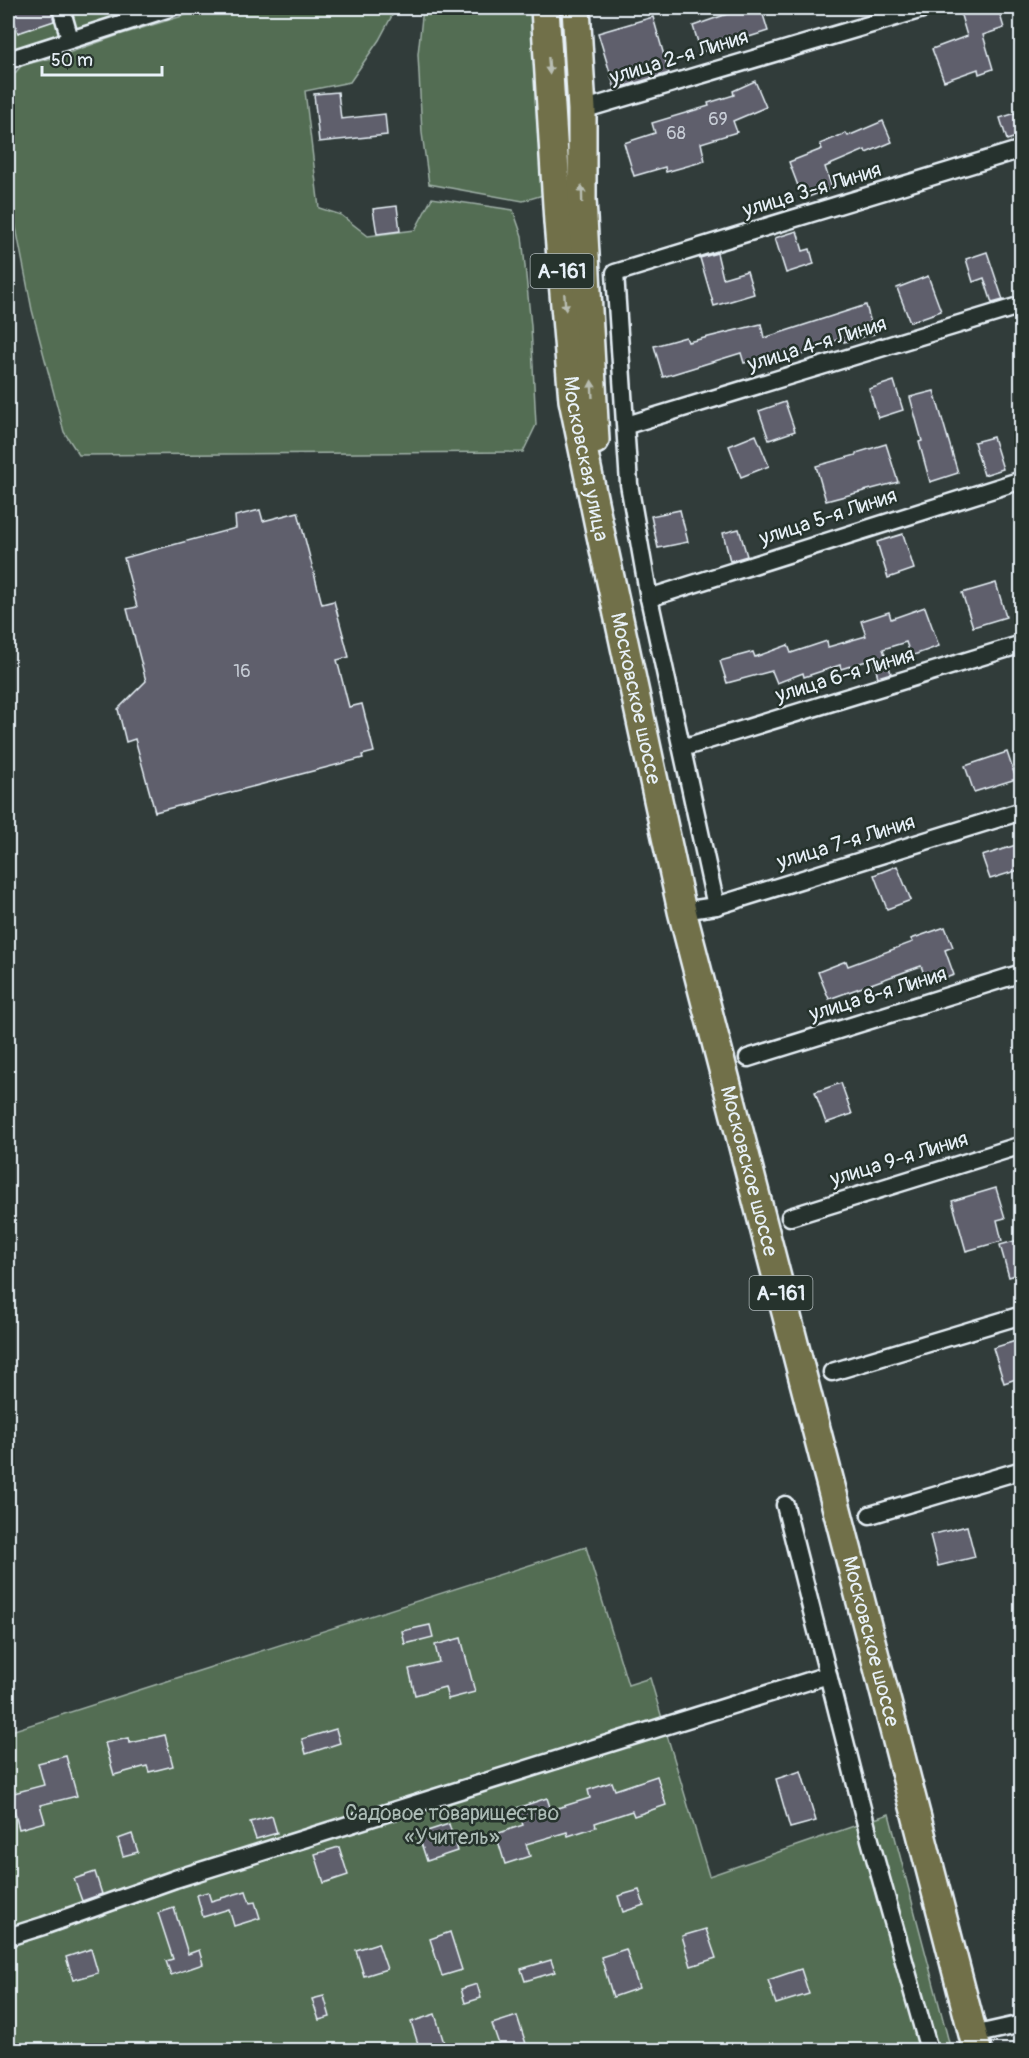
<svg xmlns="http://www.w3.org/2000/svg" width="1029" height="2058" font-family="Pangolin,sans-serif">
  <rect width="100%" height="100%" fill="#313c3a"/>
  <filter id="ink" filterUnits="userSpaceOnUse"><feTurbulence type="fractalNoise" baseFrequency=".0167" numOctaves="2"/><feDisplacementMap in="SourceGraphic" scale="12" xChannelSelector="R" yChannelSelector="G"/><feConvolveMatrix kernelMatrix="1 2 1 2 8 2 1 2 1" color-interpolation-filters="sRGB"/></filter>
  <g filter="url(#ink)">
    <g fill="#536d53" stroke="#9eafa6" stroke-width="1.5">
      <polygon points="8,8 147,8 8,54"/>
      <polygon points="209,8 396,8 379,40 350,82 305,91 319,208 341,215 368,236 415,230 432,198 513,210 522,236 531,326 536,425 523,452 79,455 64,432 32,310 8,186 8,81 22,65 57,57 119,35"/>
      <polygon points="423,8 532,8 543,195 523,201 429,184 422,133 418,54"/>
      <polygon points="586,1547 628,1685 650,1678 709,1876 889,1814 951,2050 8,2050 8,1732"/>
    </g>
    <g fill="#5e5f6c" stroke="#e8f1f8" stroke-width="1.5">
      <polygon points="10,8 51,8 54,21 18,33"/>
      <polygon points="732,8 761,8 768,31 701,52 693,26 733,12"/>
      <polygon points="975,8 998,8 1004,28 983,35 993,69 979,74 978,69 944,81 932,49 967,36 960,12"/>
      <polygon points="653,17 669,73 615,89 598,33"/>
      <polygon points="755,81 766,107 733,121 737,132 701,143 705,161 666,172 665,167 634,176 624,143 655,133 652,123 709,106 708,103 734,95 733,91"/>
      <polygon points="338,92 341,119 385,114 387,135 319,142 314,94"/>
      <polygon points="1022,111 1022,135 1007,140 1000,118"/>
      <polygon points="883,121 892,142 866,153 865,150 825,167 832,188 803,199 789,162 822,149 820,144 846,133 848,136"/>
      <polygon points="397,206 400,231 377,234 373,209"/>
      <polygon points="797,231 803,251 810,249 814,264 786,273 775,238"/>
      <polygon points="987,252 1003,300 992,303 984,278 973,282 966,259"/>
      <polygon points="717,253 723,278 747,271 754,294 714,306 700,258"/>
      <polygon points="928,276 941,311 910,322 897,288"/>
      <polygon points="866,305 874,334 844,342 843,338 806,350 807,353 778,362 776,354 744,363 741,353 663,377 654,346 686,337 688,342 761,324 764,338"/>
      <polygon points="894,381 903,410 878,418 869,389"/>
      <polygon points="934,391 958,473 930,482 919,442 922,441 910,397"/>
      <polygon points="785,402 795,431 769,440 759,411"/>
      <polygon points="756,435 769,466 741,477 729,446"/>
      <polygon points="993,437 1003,469 984,475 974,442"/>
      <polygon points="886,444 898,482 826,501 816,466 856,455 856,453"/>
      <polygon points="260,510 263,521 298,512 322,604 334,601 349,657 337,660 349,707 362,704 374,752 362,755 363,758 155,812 135,739 126,742 118,709 146,681 127,609 137,607 124,558 236,528 235,516"/>
      <polygon points="680,510 688,542 658,548 651,516"/>
      <polygon points="739,529 747,556 730,561 723,533"/>
      <polygon points="903,534 914,569 888,578 877,542"/>
      <polygon points="996,583 1006,617 973,627 962,593"/>
      <polygon points="925,607 939,646 911,656 906,642 883,649 891,673 878,677 873,659 841,669 840,665 804,677 803,673 777,683 772,671 727,683 720,661 753,652 755,657 788,645 791,653 827,641 828,647 866,636 861,621 889,612 891,619"/>
      <polygon points="1007,752 1016,779 974,792 965,766"/>
      <polygon points="1022,843 1022,869 990,879 982,856"/>
      <polygon points="897,866 911,900 887,909 874,875"/>
      <polygon points="945,927 953,947 945,950 954,975 928,984 921,966 829,999 818,972 846,961 848,966 913,942 911,939"/>
      <polygon points="841,1083 852,1114 826,1123 815,1092"/>
      <polygon points="996,1188 1005,1218 997,1220 1002,1241 966,1251 952,1201"/>
      <polygon points="1022,1239 1022,1273 1009,1277 1000,1245"/>
      <polygon points="1019,1340 1022,1347 1022,1377 1004,1383 993,1348"/>
      <polygon points="967,1526 975,1557 938,1566 930,1535"/>
      <polygon points="430,1625 433,1637 405,1644 402,1631"/>
      <polygon points="461,1638 475,1692 448,1699 445,1687 415,1695 409,1669 439,1662 435,1645"/>
      <polygon points="336,1729 340,1743 306,1754 302,1739"/>
      <polygon points="165,1735 173,1766 149,1772 147,1766 114,1775 105,1743 129,1738 130,1743"/>
      <polygon points="66,1756 77,1796 40,1805 45,1822 19,1829 10,1794 44,1785 38,1763"/>
      <polygon points="801,1771 816,1821 790,1828 776,1779"/>
      <polygon points="657,1776 666,1805 634,1816 632,1811 595,1823 596,1827 568,1836 567,1832 526,1844 530,1856 505,1864 496,1834 523,1825 517,1808 547,1798 551,1810 590,1798 588,1790 612,1782 615,1790"/>
      <polygon points="272,1816 277,1833 256,1839 250,1822"/>
      <polygon points="449,1824 457,1851 427,1861 418,1834"/>
      <polygon points="132,1834 138,1852 123,1856 118,1839"/>
      <polygon points="339,1847 348,1875 324,1883 315,1854"/>
      <polygon points="95,1872 102,1894 82,1901 74,1879"/>
      <polygon points="639,1890 644,1905 623,1912 618,1896"/>
      <polygon points="246,1891 250,1903 255,1902 260,1918 234,1926 229,1909 203,1917 197,1895 208,1892 211,1901"/>
      <polygon points="174,1908 188,1954 199,1950 203,1964 171,1975 166,1961 173,1959 158,1913"/>
      <polygon points="706,1929 716,1958 691,1966 682,1936"/>
      <polygon points="450,1932 462,1970 442,1976 430,1939"/>
      <polygon points="378,1943 387,1969 364,1976 356,1950"/>
      <polygon points="91,1949 98,1973 73,1980 66,1957"/>
      <polygon points="626,1949 639,1988 613,1997 601,1957"/>
      <polygon points="551,1960 555,1972 525,1981 521,1969"/>
      <polygon points="801,1969 809,1994 776,2004 768,1980"/>
      <polygon points="477,1984 481,1998 465,2003 461,1989"/>
      <polygon points="324,1996 330,2017 319,2020 312,1999"/>
      <polygon points="435,2014 444,2043 420,2050 411,2022"/>
      <polygon points="517,2016 528,2050 501,2050 492,2024"/>
    </g>
    <g fill="none" stroke-linecap="round" stroke-linejoin="round">
      <defs>
        <g id="minor">
          <polyline points="61,8 70,39"/>
          <polyline points="8,60 170,8"/>
          <polyline points="582,110 926,8"/>
          <polyline points="627,425 1022,305"/>
          <polyline points="649,598 1022,480"/>
          <polyline points="682,748 1022,644"/>
          <polyline points="716,906 649,598 629,484 615,273 1022,149"/>
          <polyline points="682,911 716,906 1022,811"/>
          <polyline points="748,1058 1022,973"/>
          <polyline points="790,1217 1022,1145"/>
          <polyline points="832,1372 1022,1315"/>
          <polyline points="785,1505 870,1840 929,2050"/>
          <polyline points="870,1515 1022,1470"/>
          <polyline points="8,1937 43,1926 175,1879 828,1675"/>
          <polyline points="973,2035 1022,2024"/>
        </g>
        <g id="trunk">
          <path id="s1" d="M545 8 558 222 573 400 600 531 682 911 977 2050"/>
          <polyline points="576,8 582,110 582,199 595,440"/>
        </g>
      </defs>
      <use href="#minor" stroke="#e8f1f8" stroke-width="21"/>
      <use href="#trunk" stroke="#e8f1f8" stroke-width="32"/>
      <use href="#minor" stroke="#26332d" stroke-width="16"/>
      <use href="#trunk" stroke="#71704a" stroke-width="27"/>
    </g>
    <defs><path id="oneway-solid" d="M-6-.8H1V-3.2L6.5 0L1 3.2V.8H-6Z" transform="scale(1.5)"/></defs>
    <g fill="#b8bdb2">
      <use href="#oneway-solid" transform="translate(549 66) rotate(86)"/>
      <use href="#oneway-solid" transform="translate(582 194) rotate(-91)"/>
      <use href="#oneway-solid" transform="translate(565 302) rotate(85)"/>
      <use href="#oneway-solid" transform="translate(592 389) rotate(-93)"/>
    </g>
  </g>
  <g text-anchor="middle" dominant-baseline="central" stroke-width="5" stroke-linejoin="round" paint-order="stroke">
    <g font-size="18" fill="#c6ccd5">
      <text x="718" y="119">69</text>
      <text x="676" y="133">68</text>
      <text x="242" y="671">16</text>
    </g>
    <g fill="#26332d" stroke="#aeb8bb" stroke-width="1.5">
      <rect x="530.5" y="254" width="63" height="34" rx="4.5"/>
      <rect x="749.5" y="1276" width="63" height="34" rx="4.5"/>
    </g>
    <g font-size="20" font-weight="bold" fill="#e8f1f8">
      <text x="562" y="271">А-161</text>
      <text x="781" y="1293">А-161</text>
    </g>
    <g font-size="21" fill="#e8f1f8" stroke="#26332d">
      <text transform="translate(679 57) rotate(-17)">улица 2-я Линия</text>
      <text transform="translate(812 190) rotate(-17)">улица 3-я Линия</text>
      <text transform="translate(817 344) rotate(-17)">улица 4-я Линия</text>
      <text stroke="none"><textPath href="#s1" startOffset="453">Московская улица</textPath></text>
      <text transform="translate(828 517) rotate(-18)">улица 5-я Линия</text>
      <text transform="translate(845 675) rotate(-17)">улица 6-я Линия</text>
      <text stroke="none"><textPath href="#s1" startOffset="698">Московское шоссе</textPath></text>
      <text transform="translate(846 842) rotate(-17)">улица 7-я Линия</text>
      <text transform="translate(878 994) rotate(-17)">улица 8-я Линия</text>
      <text transform="translate(899 1159) rotate(-17)">улица 9-я Линия</text>
      <text stroke="none"><textPath href="#s1" startOffset="1184">Московское шоссе</textPath></text>
      <text stroke="none"><textPath href="#s1" startOffset="1670">Московское шоссе</textPath></text>
    </g>
    <g font-size="21" fill="#acbcb6" stroke="#26332d">
      <text x="452" y="1813">Садовое товарищество<tspan x="452" dy="24">«Учитель»</tspan></text>
    </g>
  </g>
  <rect width="1029" height="2058" fill="none" stroke="#26332d" stroke-width="30"/>
  <rect x="15" y="15" width="999" height="2028" fill="none" stroke="#e8f1f8" stroke-width="2" filter="url(#ink)"/>
  <path d="M42 66v9h120v-9" fill="none" stroke="#e8f1f8" stroke-width="3"/>
  <text x="51" y="66" font-size="18" fill="#e8f1f8" stroke="#26332d" stroke-width="4.5" paint-order="stroke">50 m</text>
</svg>
